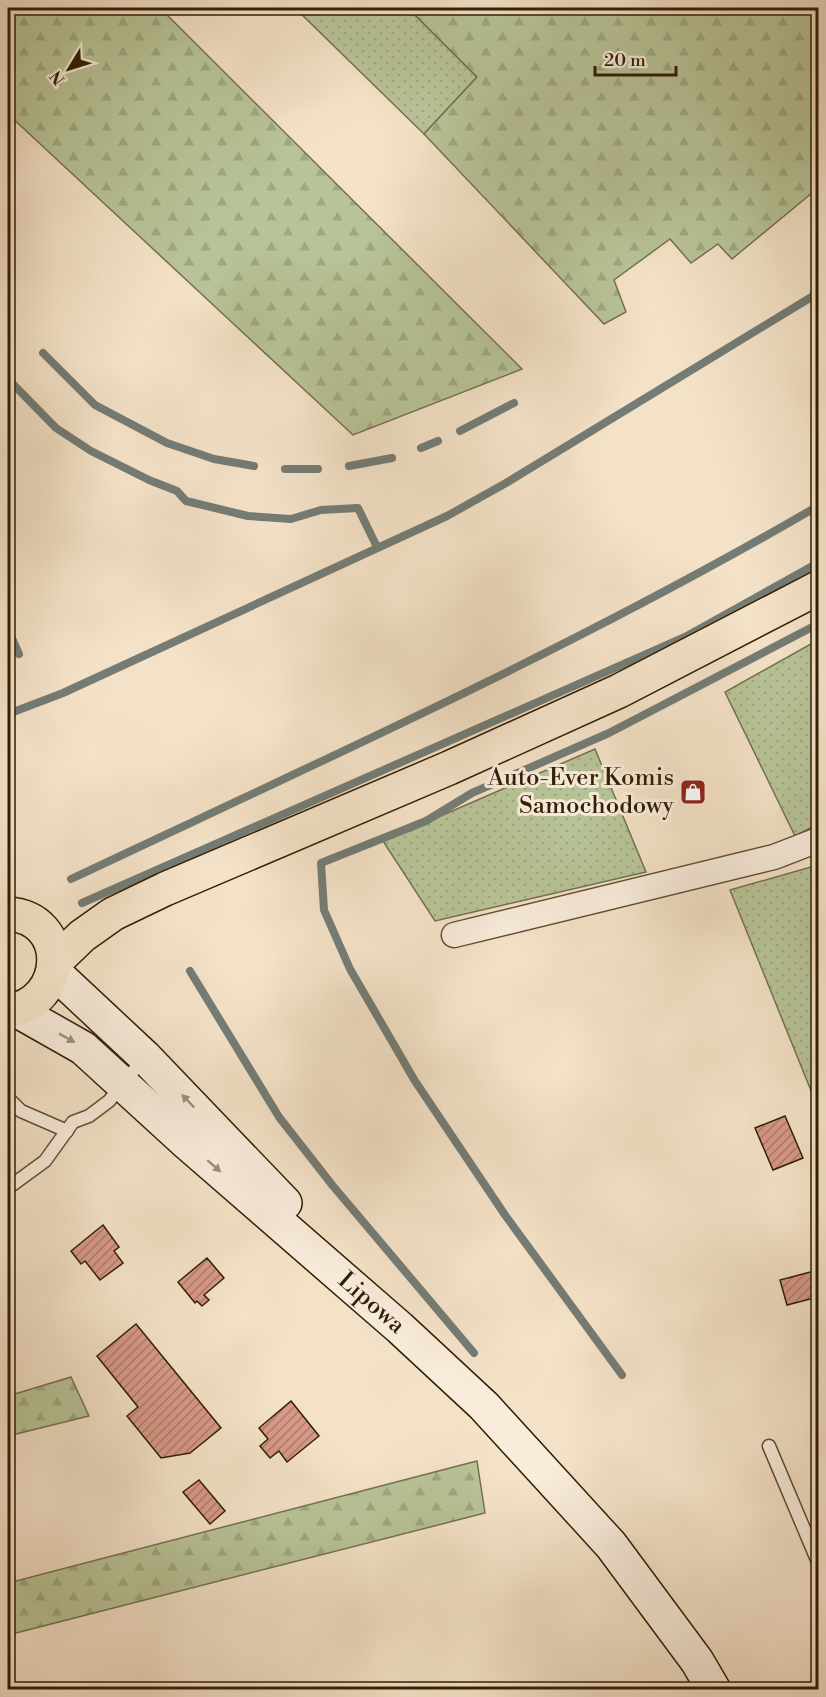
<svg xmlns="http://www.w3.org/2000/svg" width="826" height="1697" font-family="'Libre Bodoni',serif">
  <defs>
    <pattern id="grass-dots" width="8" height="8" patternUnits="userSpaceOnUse" patternTransform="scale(1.5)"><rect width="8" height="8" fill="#b8c498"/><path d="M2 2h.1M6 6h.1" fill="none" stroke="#9ea881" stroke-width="1.8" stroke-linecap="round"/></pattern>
    <pattern id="forest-firs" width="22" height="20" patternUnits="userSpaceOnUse" patternTransform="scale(1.5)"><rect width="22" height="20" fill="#b8c498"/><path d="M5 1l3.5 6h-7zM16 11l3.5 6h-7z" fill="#9ea881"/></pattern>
    <pattern id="building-hatch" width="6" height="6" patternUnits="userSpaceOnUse" patternTransform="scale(1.5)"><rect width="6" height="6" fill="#d79988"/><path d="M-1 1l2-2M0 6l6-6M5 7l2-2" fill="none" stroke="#af7c6d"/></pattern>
  </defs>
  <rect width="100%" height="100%" fill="#f4e2c8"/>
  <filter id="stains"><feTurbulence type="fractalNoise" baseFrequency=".00333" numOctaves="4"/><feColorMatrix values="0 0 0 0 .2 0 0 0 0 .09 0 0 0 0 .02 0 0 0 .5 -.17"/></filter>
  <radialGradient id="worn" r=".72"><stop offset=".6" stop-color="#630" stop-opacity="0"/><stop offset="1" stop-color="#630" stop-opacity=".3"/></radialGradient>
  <g fill="url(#grass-dots)" stroke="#74714e" stroke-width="1.5">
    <polygon points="295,8 408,8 477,77 424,134"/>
    <polygon points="818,640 818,824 795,836 725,692"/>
    <polygon points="595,749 646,872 435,921 383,841"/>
    <polygon points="818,865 818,1108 730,890"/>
  </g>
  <g fill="url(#forest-firs)" stroke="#74714e" stroke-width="1.5">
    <polygon points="8,8 160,8 522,369 353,435 8,114"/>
    <polygon points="408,8 818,8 818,188 732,259 718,244 691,263 670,239 614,280 626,312 604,324 424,134 477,77"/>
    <polygon points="71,1377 89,1416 8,1436 8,1396"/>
    <polygon points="477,1461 485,1513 8,1635 8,1583"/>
  </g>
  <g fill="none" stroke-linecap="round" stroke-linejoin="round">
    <g stroke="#747c75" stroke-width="8">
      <polyline points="43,353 95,405 167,443 214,459 254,466"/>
      <polyline points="8,379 56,428 91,451 149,480 177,491 186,501 248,516 291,519 321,510 358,508 377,547"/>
      <polyline points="460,431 514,403"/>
      <polyline points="421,448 438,441"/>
      <polyline points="349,466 392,458"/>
      <polyline points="285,469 318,469"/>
      <polyline points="8,629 19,654"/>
      <polyline points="8,714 63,693 447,516 506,483 818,293"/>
      <path d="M71 879C323 760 578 646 818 506"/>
      <polyline points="82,903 685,637 818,563"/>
      <polyline points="190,971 279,1117 333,1186 474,1353"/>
      <polyline points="622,1375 505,1215 415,1081 350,969 324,910 321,863 426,821 472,793 609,733 818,624"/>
    </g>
  </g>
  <g fill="url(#building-hatch)" stroke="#301e04" stroke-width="1.5">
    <polygon points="785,1116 803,1158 773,1170 755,1128"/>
    <polygon points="103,1225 119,1247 114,1251 123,1263 100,1280 85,1261 81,1264 71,1251"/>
    <polygon points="207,1258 224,1278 204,1295 209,1300 202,1306 197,1301 195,1303 178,1282"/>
    <polygon points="818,1270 818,1297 787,1305 780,1280"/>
    <polygon points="136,1324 221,1428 190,1453 161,1458 127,1416 138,1407 97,1356"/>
    <polygon points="291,1401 319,1436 287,1462 279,1451 270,1458 260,1446 268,1439 259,1428"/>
    <polygon points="199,1480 225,1511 210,1524 183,1492"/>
  </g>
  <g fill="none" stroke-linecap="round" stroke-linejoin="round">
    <defs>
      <g id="service">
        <polyline points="8,1098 21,1111 67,1131"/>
        <polyline points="8,1188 45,1161 73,1122 89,1116 109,1101 144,1058"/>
        <polyline points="769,1446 818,1562"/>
      </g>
      <polyline id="minor" points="454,935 774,857 818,840"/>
      <g id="secondary">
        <polyline points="53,971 145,1057 285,1203"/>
        <path id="s1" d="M16 1010 83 1048 187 1143 400 1328 484 1406 611 1545 697 1661 714 1690"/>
      </g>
      <g id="trunk">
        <path d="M8 914C71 918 67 1003 8 1011"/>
        <polyline points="54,963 82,936 113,914 165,889 449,768 619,691 818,588"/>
      </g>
    </defs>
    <use href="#service" stroke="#614f35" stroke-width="15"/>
    <use href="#minor" stroke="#614f35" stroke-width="27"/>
    <use href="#secondary" stroke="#301e04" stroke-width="36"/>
    <use href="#trunk" stroke="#301e04" stroke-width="36"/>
    <use href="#service" stroke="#f8ecdb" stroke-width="12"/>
    <use href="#minor" stroke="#f8ecdb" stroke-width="24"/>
    <use href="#secondary" stroke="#f8ecdb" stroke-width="33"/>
    <use href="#trunk" stroke="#f4e2c8" stroke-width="33"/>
  </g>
  <defs><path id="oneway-solid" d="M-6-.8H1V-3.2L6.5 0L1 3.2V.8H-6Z" transform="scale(1.5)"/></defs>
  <g fill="#9e8f7a">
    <use href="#oneway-solid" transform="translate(67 1038) rotate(29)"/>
    <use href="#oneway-solid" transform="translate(188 1101) rotate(-134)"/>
    <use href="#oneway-solid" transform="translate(214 1166) rotate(41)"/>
  </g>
  <defs>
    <symbol id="shop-square" viewBox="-11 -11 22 22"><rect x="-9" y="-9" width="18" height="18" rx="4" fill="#8f2418" stroke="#f8ecdb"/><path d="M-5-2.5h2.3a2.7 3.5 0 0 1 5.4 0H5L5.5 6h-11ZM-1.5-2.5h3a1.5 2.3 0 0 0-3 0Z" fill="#fff"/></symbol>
  </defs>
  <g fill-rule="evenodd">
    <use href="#shop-square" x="678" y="777" width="30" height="30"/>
  </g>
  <g text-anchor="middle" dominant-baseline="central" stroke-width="6" stroke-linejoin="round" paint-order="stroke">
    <g font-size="24" fill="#301e04" stroke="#f8ecdb" text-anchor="end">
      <text x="674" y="778">Auto-Ever Komis<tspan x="674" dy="28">Samochodowy</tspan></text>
    </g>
    <g font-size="24" fill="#301e04" stroke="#f8ecdb">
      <text stroke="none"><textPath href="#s1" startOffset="462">Lipowa</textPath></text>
    </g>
  </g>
  <rect width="826" height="1697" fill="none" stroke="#f4e2c8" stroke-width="30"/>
  <rect x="9" y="9" width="808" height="1679" fill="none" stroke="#301e04" stroke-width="3"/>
  <rect x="15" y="15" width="796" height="1667" fill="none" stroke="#301e04" stroke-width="1.5"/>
  <g transform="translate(69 69) rotate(232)" stroke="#f8ecdb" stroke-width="4.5" paint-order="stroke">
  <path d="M0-4.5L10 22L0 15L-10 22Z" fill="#301e04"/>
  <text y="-9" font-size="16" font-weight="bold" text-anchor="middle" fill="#301e04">N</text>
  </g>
  <path d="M595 66v9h81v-9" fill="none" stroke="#301e04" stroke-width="3"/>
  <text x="604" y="66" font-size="18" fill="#301e04" stroke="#f8ecdb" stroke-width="4.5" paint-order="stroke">20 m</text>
  <rect width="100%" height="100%" filter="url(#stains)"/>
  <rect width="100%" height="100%" fill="url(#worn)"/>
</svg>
